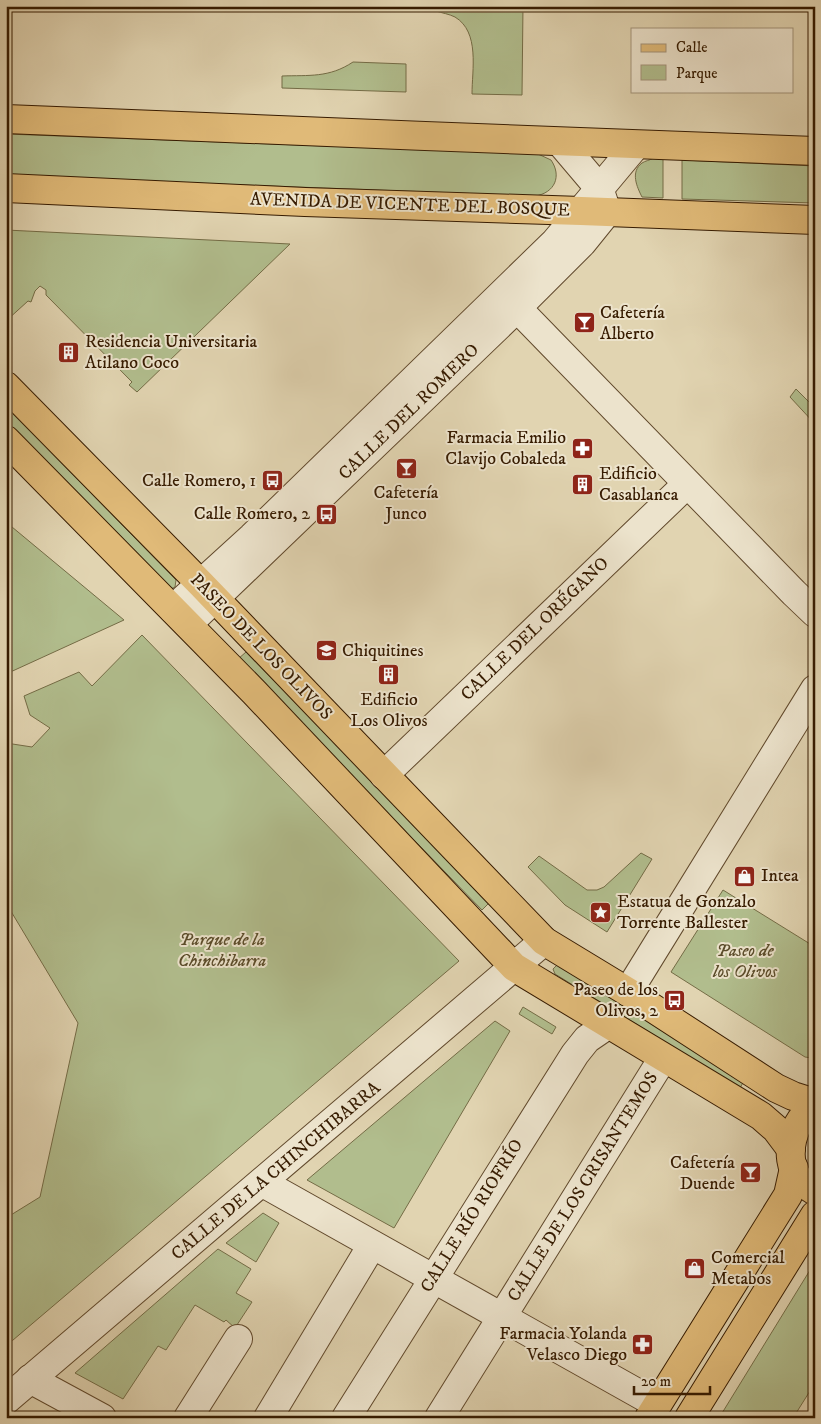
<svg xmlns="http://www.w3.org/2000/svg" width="821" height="1424" font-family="'IM FELL DW Pica',serif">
  <rect width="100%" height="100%" fill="#e1d4b1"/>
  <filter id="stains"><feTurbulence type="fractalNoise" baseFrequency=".004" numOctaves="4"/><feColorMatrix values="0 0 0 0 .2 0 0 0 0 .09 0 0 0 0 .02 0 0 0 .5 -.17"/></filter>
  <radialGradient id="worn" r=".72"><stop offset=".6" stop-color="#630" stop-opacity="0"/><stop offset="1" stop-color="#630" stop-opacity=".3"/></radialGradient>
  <g fill="#b1bd8d" stroke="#746c46">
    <path d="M436 6H523L522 95 472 94C472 70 480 32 455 17 449 14 442 13 436 11Z"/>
    <path d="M353 62 406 64V92L282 88V76C309 75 329 78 353 62Z"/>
    <path d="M6 134 538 154 551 160C562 176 555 193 535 196L6 176Z"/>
    <path d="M654 158 663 159V198L642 197C637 187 630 172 642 163 645 161 650 160 654 158Z"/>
    <polygon points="682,160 815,166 815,203 682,199"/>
    <polygon points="6,230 290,244 137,392 129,385 132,382 46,295 46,290 40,286 35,291 31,302 28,301 6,321"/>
    <polygon points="796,389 815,408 815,424 790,397"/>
    <polygon points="6,406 176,580 175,587 171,589 168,588 6,421"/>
    <polygon points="6,522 124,620 6,674"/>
    <polygon points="142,635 459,961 6,1346 6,1218 40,1197 78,1023 6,903 6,743 32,747 50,728 30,715 24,696 79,672 92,686"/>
    <polygon points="246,652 490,902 482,910 238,659"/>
    <polygon points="641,853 652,859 607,932 565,905 528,867 539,856 587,890 597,890 604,887"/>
    <polygon points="723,890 815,947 815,1057 812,1058 805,1057 671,972"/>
    <polygon points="558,964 745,1079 740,1088 555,974 553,969"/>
    <polygon points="523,1007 556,1027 552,1034 519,1014"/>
    <polygon points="495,1021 510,1031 394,1228 307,1180"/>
    <polygon points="263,1213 279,1223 256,1262 226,1243"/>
    <polygon points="218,1249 251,1269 236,1293 252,1302 235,1328 226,1320 224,1322 195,1305 166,1350 158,1346 123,1399 75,1373"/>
    <polygon points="815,1262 815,1383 793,1418 719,1418"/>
  </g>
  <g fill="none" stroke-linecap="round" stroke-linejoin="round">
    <defs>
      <g id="minor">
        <polyline points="517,308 794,593 815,613"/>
        <polyline points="173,609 252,537 555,242 636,145"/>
        <polyline points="188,624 517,308 582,243 607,212 599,188 560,142"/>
        <polyline points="384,775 687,484"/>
        <polyline points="628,992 815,689"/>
        <polyline points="263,1183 657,1404"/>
        <polyline points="30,1379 102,1418"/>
        <polyline points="6,1400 544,941"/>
        <polyline points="188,1418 238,1339"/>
        <polyline points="268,1418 372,1245"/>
        <polyline points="346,1418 575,1054 587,1039 609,1024"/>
        <polyline points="439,1418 663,1058"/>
      </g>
      <g id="major">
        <path d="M6 119C276 130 545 141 815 151"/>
        <polyline points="6,188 305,202 581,211 815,220"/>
        <polyline points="6,386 201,584 544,941 628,992 776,1088 793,1096 815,1103"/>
        <polyline points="6,440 254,692 514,967 761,1116 776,1129 791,1149"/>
        <path d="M815 1106C793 1120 782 1156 799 1179 803 1184 810 1188 815 1191"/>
        <polyline points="649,1418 788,1195 794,1168"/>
        <polyline points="689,1418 815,1215"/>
      </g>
    </defs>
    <use href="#minor" stroke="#61492c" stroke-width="30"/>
    <use href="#major" stroke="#361b00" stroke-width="30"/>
    <use href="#minor" stroke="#ece3cc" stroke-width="28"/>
    <use href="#major" stroke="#e0ba78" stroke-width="28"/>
  </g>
  <defs>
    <symbol id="bar-square" viewBox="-11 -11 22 22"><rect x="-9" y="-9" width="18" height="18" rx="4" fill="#8f2418" stroke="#ece3cc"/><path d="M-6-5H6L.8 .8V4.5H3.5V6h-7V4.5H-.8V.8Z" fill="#fff"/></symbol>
    <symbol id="building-square" viewBox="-11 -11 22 22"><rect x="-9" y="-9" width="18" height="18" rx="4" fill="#8f2418" stroke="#ece3cc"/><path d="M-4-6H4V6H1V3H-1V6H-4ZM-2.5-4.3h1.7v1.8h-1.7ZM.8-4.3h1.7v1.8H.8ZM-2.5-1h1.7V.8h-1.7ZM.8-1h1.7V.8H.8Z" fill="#fff"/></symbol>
    <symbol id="pharmacy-square" viewBox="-11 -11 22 22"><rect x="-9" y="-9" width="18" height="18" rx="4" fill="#8f2418" stroke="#ece3cc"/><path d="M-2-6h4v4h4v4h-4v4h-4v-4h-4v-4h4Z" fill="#fff"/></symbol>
    <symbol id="bus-square" viewBox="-11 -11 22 22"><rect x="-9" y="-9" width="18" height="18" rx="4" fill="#8f2418" stroke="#ece3cc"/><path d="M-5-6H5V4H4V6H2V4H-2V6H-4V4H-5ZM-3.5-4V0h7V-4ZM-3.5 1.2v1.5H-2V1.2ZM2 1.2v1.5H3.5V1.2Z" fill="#fff"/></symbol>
    <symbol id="school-square" viewBox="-11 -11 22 22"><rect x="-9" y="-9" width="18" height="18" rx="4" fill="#8f2418" stroke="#ece3cc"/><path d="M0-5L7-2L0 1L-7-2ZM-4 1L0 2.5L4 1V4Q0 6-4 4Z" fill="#fff"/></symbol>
    <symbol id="shop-square" viewBox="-11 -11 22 22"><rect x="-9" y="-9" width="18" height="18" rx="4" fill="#8f2418" stroke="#ece3cc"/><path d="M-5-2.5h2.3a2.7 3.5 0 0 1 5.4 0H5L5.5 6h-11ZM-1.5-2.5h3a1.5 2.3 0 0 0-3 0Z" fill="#fff"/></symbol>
    <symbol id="sight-square" viewBox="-11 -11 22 22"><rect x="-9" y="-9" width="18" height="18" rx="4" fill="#8f2418" stroke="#ece3cc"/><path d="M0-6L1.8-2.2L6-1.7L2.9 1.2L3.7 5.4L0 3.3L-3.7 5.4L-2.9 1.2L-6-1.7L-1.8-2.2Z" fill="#fff"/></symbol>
  </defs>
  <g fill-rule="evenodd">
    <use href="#bar-square" x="572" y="310" width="25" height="25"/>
    <use href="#building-square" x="56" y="340" width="25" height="25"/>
    <use href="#pharmacy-square" x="570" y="436" width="25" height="25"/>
    <use href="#bar-square" x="394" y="456" width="25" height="25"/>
    <use href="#bus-square" x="260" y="468" width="25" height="25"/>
    <use href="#building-square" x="570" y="472" width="25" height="25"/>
    <use href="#bus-square" x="314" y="502" width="25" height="25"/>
    <use href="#school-square" x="314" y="638" width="25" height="25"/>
    <use href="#building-square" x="376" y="662" width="25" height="25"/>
    <use href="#shop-square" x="732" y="864" width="25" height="25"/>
    <use href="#sight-square" x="588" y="900" width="25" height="25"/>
    <use href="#bus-square" x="662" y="988" width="25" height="25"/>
    <use href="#bar-square" x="738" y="1160" width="25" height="25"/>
    <use href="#shop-square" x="682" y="1256" width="25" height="25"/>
    <use href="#pharmacy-square" x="630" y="1332" width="25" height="25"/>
  </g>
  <g text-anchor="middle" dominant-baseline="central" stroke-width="4" stroke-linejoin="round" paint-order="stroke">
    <g font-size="18" fill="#361b00" stroke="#ece3cc">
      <text transform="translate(410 205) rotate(2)">AVENIDA DE VICENTE DEL BOSQUE</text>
      <text transform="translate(409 412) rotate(-44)">CALLE DEL ROMERO</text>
      <text transform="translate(535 629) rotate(-44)">CALLE DEL ORÉGANO</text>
      <text transform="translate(261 647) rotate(46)">PASEO DE LOS OLIVOS</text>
      <text transform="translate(276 1171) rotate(-40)">CALLE DE LA CHINCHIBARRA</text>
      <text transform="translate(583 1187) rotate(-58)">CALLE DE LOS CRISANTEMOS</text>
      <text transform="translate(472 1216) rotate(-58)">CALLE RÍO RIOFRÍO</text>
    </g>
    <g font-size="18" fill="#361b00" stroke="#ece3cc" text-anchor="start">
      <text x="600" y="313">Cafetería<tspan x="600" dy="21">Alberto</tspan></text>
      <text x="85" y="342">Residencia Universitaria<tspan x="85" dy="21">Atilano Coco</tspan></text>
      <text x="566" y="438" text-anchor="end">Farmacia Emilio<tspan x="566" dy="21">Clavijo Cobaleda</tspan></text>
      <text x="599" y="474">Edificio<tspan x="599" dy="21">Casablanca</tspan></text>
      <text x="256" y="481" text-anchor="end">Calle Romero, 1</text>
      <text x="406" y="493" text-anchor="middle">Cafetería<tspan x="406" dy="21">Junco</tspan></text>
      <text x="310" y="514" text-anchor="end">Calle Romero, 2</text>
      <text x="342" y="651">Chiquitines</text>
      <text x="389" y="700" text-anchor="middle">Edificio<tspan x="389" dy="21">Los Olivos</tspan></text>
      <text x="761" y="876">Intea</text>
      <text x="617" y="902">Estatua de Gonzalo<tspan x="617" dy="21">Torrente Ballester</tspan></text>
      <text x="658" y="990" text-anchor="end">Paseo de los<tspan x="658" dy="21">Olivos, 2</tspan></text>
      <text x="735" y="1163" text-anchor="end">Cafetería<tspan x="735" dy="21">Duende</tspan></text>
      <text x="711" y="1258">Comercial<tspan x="711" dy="21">Metabos</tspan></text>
      <text x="627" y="1334" text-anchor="end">Farmacia Yolanda<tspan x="627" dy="21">Velasco Diego</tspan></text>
    </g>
    <g font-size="18" font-style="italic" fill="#5b4c2a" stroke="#ece3cc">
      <text x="222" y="940">Parque de la<tspan x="222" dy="21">Chinchibarra</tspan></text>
      <text x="745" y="951">Paseo de<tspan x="745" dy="21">los Olivos</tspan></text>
    </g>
  </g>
  <rect width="821" height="1424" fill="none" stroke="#e1d4b1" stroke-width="25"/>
  <rect x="8" y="8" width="806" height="1409" fill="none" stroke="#361b00" stroke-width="2.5"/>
  <rect x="12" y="12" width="796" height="1399" fill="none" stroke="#361b00"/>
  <rect x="631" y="28" width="162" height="65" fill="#ece3cc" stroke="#a3937a"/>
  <rect x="641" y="44" width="25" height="8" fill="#e0ba78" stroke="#a3937a"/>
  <text x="676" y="52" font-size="15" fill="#361b00">Calle</text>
  <rect x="641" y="65" width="25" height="15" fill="#b1bd8d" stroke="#a3937a"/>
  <text x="676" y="78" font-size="15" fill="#361b00">Parque</text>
  <path d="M634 1386v8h76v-8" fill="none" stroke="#361b00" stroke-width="2.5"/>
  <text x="641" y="1386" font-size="15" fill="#361b00" stroke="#ece3cc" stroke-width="4" paint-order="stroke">20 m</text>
  <rect width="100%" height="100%" filter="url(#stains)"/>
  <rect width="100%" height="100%" fill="url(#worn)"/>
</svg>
